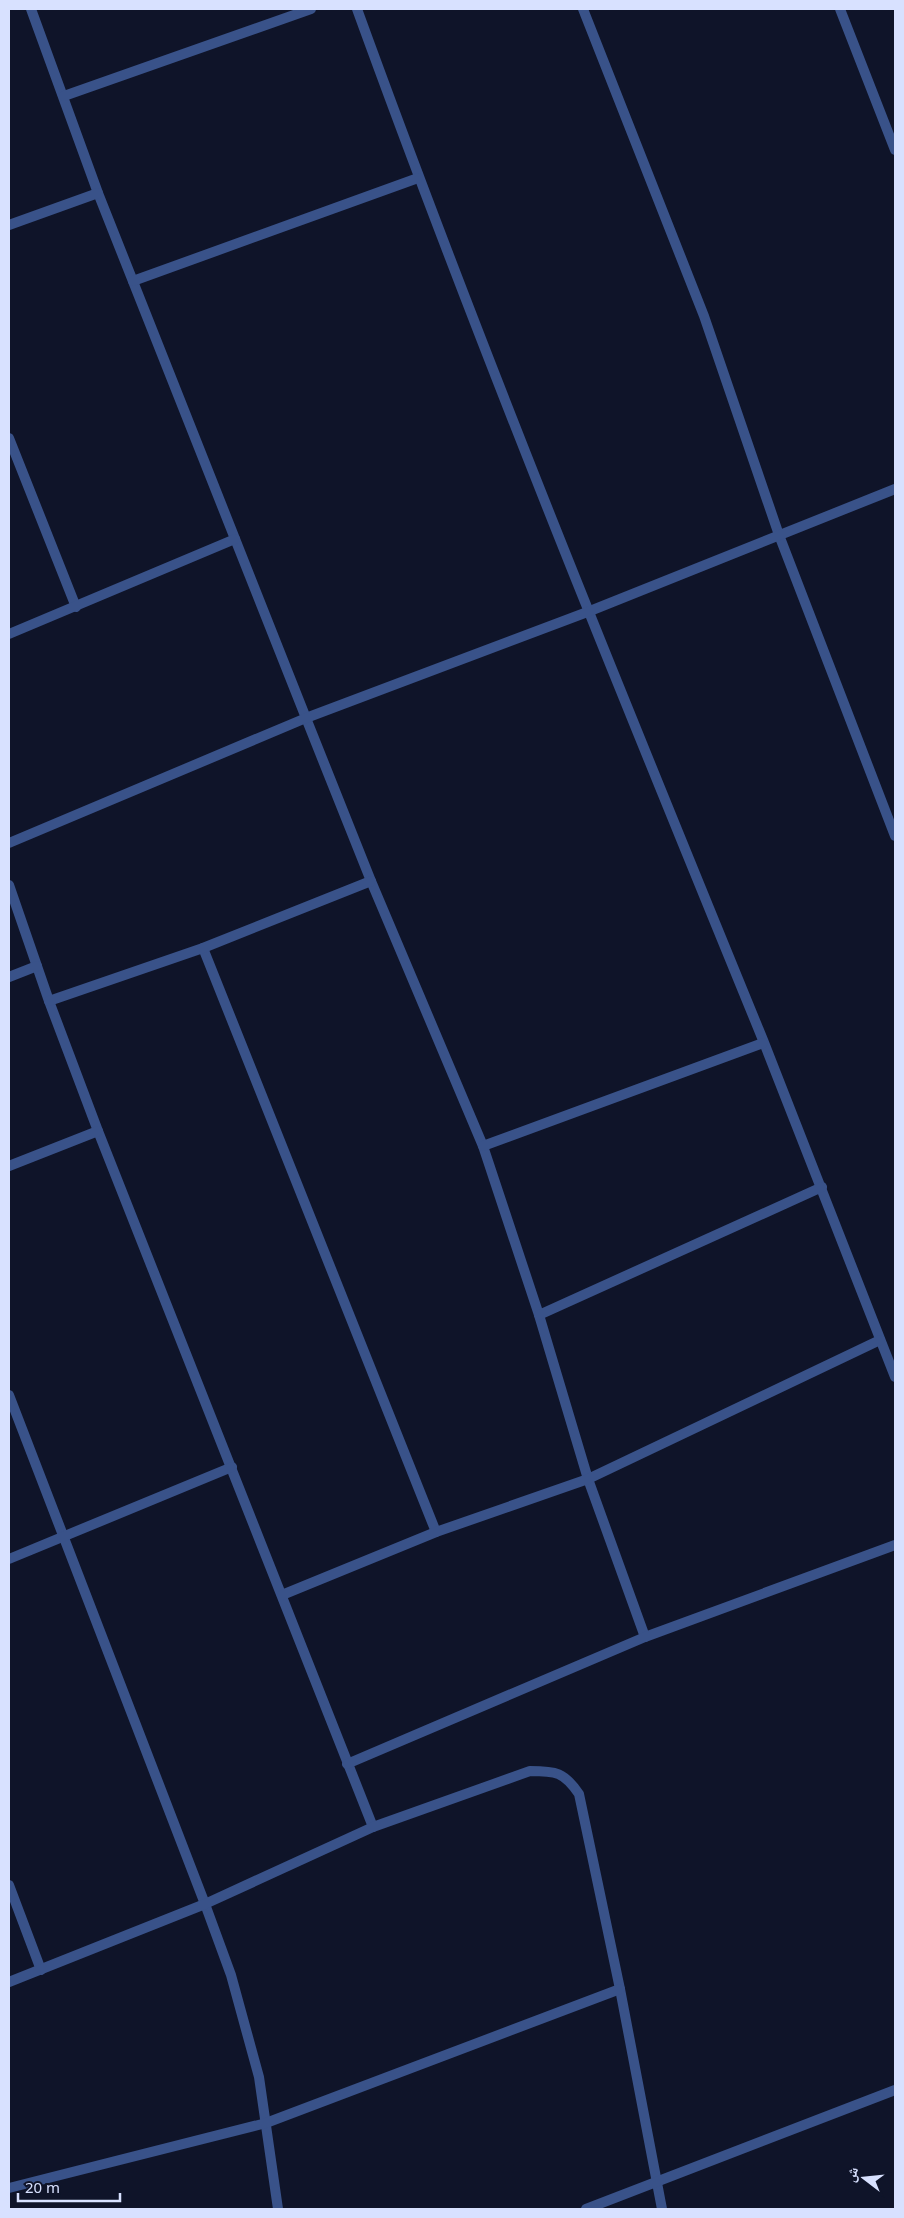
<svg xmlns="http://www.w3.org/2000/svg" width="904" height="2218" font-family="'Noto Sans','Noto Naskh Arabic',sans-serif">
  <rect width="100%" height="100%" fill="#0f1429"/>
  <g fill="none" stroke-linecap="round" stroke-linejoin="round">
    <g stroke="#395289" stroke-width="10">
      <polyline points="31,9 98,193 306,718 371,881 483,1146 539,1315 588,1479 645,1637"/>
      <path d="M357 9C483 356 623 698 763 1040 808 1152 850 1265 895 1377"/>
      <polyline points="583,9 704,316 779,535 895,836"/>
      <polyline points="64,96 311,9"/>
      <polyline points="9,225 98,193"/>
      <polyline points="133,281 418,178"/>
      <polyline points="9,438 76,607"/>
      <polyline points="9,634 235,539"/>
      <polyline points="9,843 306,718 590,611 895,489"/>
      <polyline points="9,885 49,1001 98,1131 373,1827"/>
      <polyline points="203,948 436,1532"/>
      <polyline points="9,977 37,966"/>
      <polyline points="49,1001 203,948 371,881"/>
      <polyline points="483,1146 763,1043"/>
      <polyline points="9,1166 98,1131"/>
      <polyline points="539,1315 822,1187"/>
      <polyline points="9,1395 205,1904 231,1975 259,2077 278,2209"/>
      <polyline points="9,1559 232,1467"/>
      <polyline points="282,1595 436,1532 588,1479 880,1340"/>
      <polyline points="347,1764 645,1637 895,1545"/>
      <polyline points="9,1885 41,1970"/>
      <path d="M9 1982 205 1904 373 1827 530 1771C556 1771 564 1772 579 1794L620 1989 662 2209"/>
      <polyline points="9,2188 266,2123 620,1989"/>
      <polyline points="586,2209 895,2090"/>
    </g>
    <polyline stroke="#395289" stroke-width="10" points="840,9 895,150"/>
  </g>
  <rect width="904" height="2218" fill="none" stroke="#d8e1ff" stroke-width="20"/>
  <g transform="translate(864 2178) rotate(286)" stroke="#0f1429" stroke-width="4" paint-order="stroke">
  <path d="M0-4L9 19L0 12L-9 19Z" fill="#d8e1ff"/>
  <text y="-8" font-size="14" font-weight="bold" text-anchor="middle" fill="#d8e1ff">ش</text>
  </g>
  <path d="M18 2193v8h102v-8" fill="none" stroke="#d8e1ff" stroke-width="2.5"/>
  <text x="25" y="2193" font-size="15" fill="#d8e1ff" stroke="#0f1429" stroke-width="4" paint-order="stroke">20 m</text>
</svg>
